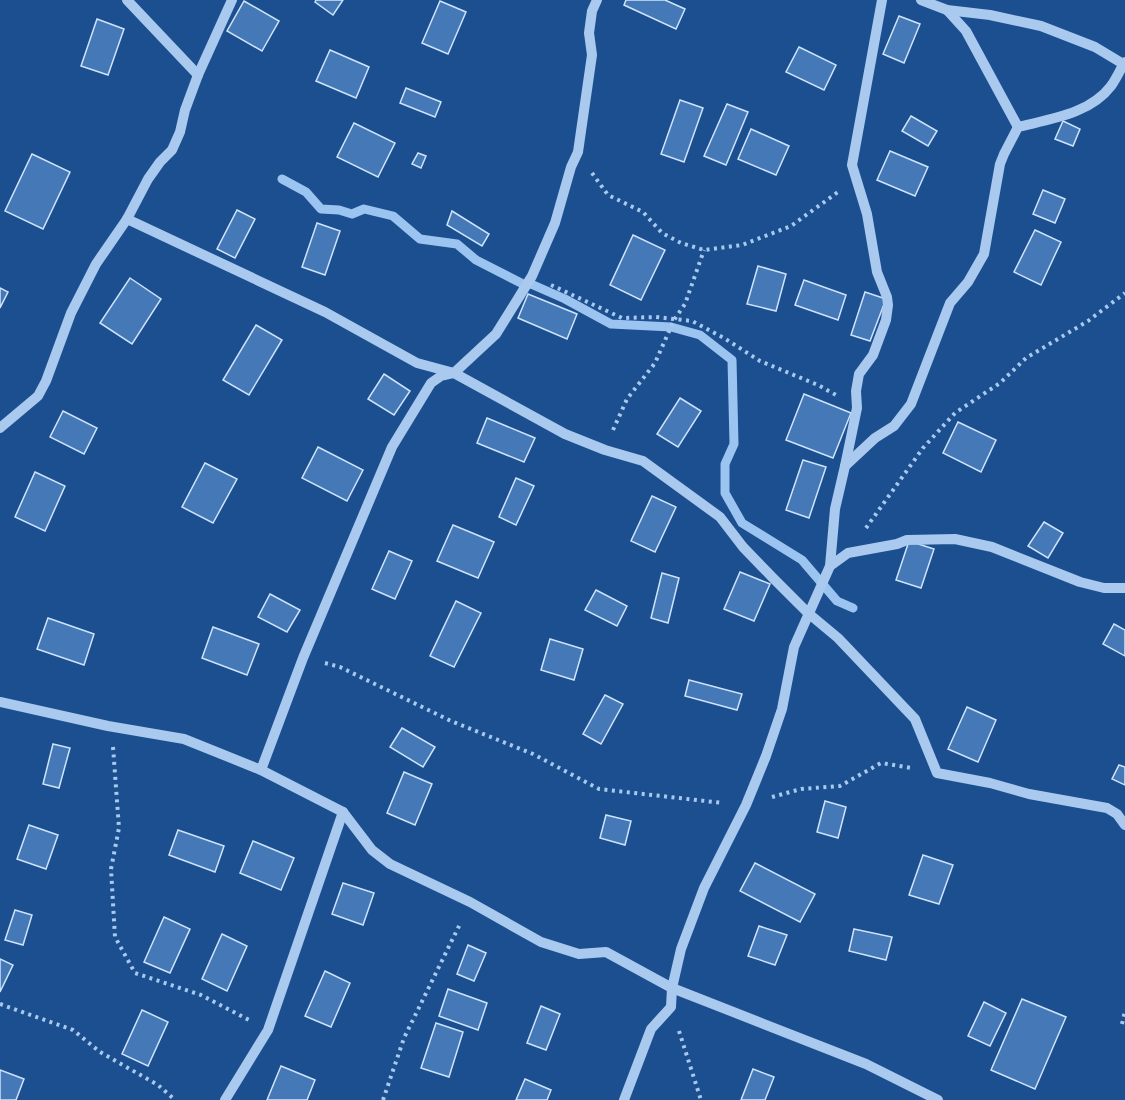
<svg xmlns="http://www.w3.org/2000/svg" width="1125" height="1100" font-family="'Asap Condensed',sans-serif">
  <rect width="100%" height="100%" fill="#1b4f8f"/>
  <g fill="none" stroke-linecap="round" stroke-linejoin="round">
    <polyline stroke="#9cc4f0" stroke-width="9" points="282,179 306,192 321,209 339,210 352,214 364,209 393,216 420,239 457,244 476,260 525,285 531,284 565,299 611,324 671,327 700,335 732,360 734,444 725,464 725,493 742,523 802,560 837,601 853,608"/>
  </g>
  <g fill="#4478b7" stroke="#cfe3fa" stroke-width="1.5">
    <polygon points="316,0 343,0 333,15 315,2"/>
    <polygon points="626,0 665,0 685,9 676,29 624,5"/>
    <polygon points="244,1 279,21 262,51 227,31"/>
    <polygon points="440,1 466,12 448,54 422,43"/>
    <polygon points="899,16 920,24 904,63 883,54"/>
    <polygon points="97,19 124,29 108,75 81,66"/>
    <polygon points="799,47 836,65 824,90 786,72"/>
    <polygon points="330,50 369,67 356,98 316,81"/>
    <polygon points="406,88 441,102 435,117 400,103"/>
    <polygon points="680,100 703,108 684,162 661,154"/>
    <polygon points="727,104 748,112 726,165 704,156"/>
    <polygon points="911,116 937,131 928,146 902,131"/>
    <polygon points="1063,121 1080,129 1073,146 1055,139"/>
    <polygon points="354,123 395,143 378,177 337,157"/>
    <polygon points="751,129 789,146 776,175 738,159"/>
    <polygon points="890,151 928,167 915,196 877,180"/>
    <polygon points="418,153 426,156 421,168 412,164"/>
    <polygon points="32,154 70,172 43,229 5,211"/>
    <polygon points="1043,190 1065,199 1055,223 1033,214"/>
    <polygon points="237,210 255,219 235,258 217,249"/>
    <polygon points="452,211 489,234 482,246 447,225"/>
    <polygon points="317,223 340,231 325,275 302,267"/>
    <polygon points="1035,230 1061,242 1041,285 1014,272"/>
    <polygon points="633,235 665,250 641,300 610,285"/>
    <polygon points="758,266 786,274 776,311 747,304"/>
    <polygon points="130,278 161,299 132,344 100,323"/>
    <polygon points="804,280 846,295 838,320 795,305"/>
    <polygon points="0,288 8,292 0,308"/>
    <polygon points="865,292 886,299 870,341 851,335"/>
    <polygon points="528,294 577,314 567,339 518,318"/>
    <polygon points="256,325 282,340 249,395 223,380"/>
    <polygon points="384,374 410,391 394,415 368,399"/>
    <polygon points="804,394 851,413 833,458 786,440"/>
    <polygon points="680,398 701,411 678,447 657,434"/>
    <polygon points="63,411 97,428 84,454 50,437"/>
    <polygon points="487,418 535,438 524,462 477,443"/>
    <polygon points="958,422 996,440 981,472 943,453"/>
    <polygon points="318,447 363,470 347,501 302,478"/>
    <polygon points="803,460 826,467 809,518 786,510"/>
    <polygon points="205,463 237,479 213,523 182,507"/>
    <polygon points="35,472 65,486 45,531 15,517"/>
    <polygon points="516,478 534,486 516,525 499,517"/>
    <polygon points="652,496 676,507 655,552 631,541"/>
    <polygon points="1044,522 1063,533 1048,558 1028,546"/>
    <polygon points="453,525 494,542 478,578 437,561"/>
    <polygon points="909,541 934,549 921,588 896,580"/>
    <polygon points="389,551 412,561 395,599 372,589"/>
    <polygon points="740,572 770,584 754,621 724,609"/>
    <polygon points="662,573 679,578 668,623 651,618"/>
    <polygon points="596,590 627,606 617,626 585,610"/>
    <polygon points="270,594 300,610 287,632 258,617"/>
    <polygon points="456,601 481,613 454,667 430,656"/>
    <polygon points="48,618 94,634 84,665 37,649"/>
    <polygon points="1114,624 1125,630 1125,656 1103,644"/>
    <polygon points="213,627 259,644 247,675 202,658"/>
    <polygon points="550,639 583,649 574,680 541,670"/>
    <polygon points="689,680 742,694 737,710 685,696"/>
    <polygon points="605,695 623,704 601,744 583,734"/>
    <polygon points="967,707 996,720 978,762 948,749"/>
    <polygon points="402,728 435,747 423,767 390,747"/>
    <polygon points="53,744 70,748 59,788 43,784"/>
    <polygon points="1119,765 1125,767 1125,785 1112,779"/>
    <polygon points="404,772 432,784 415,825 387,813"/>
    <polygon points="825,801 846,807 838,838 817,832"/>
    <polygon points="606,815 631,821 625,845 600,838"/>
    <polygon points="29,825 58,835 46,869 17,859"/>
    <polygon points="178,830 224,846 215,872 169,855"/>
    <polygon points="253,841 294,858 281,890 240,873"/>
    <polygon points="923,855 953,865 939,904 909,895"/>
    <polygon points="755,863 815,894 800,922 740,891"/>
    <polygon points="343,883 374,893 363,925 332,914"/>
    <polygon points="15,910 32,915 23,945 5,940"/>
    <polygon points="164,917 190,929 170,973 144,962"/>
    <polygon points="759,926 787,935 775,965 748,956"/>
    <polygon points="854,929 892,937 886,960 849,951"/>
    <polygon points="222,934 247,946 227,991 202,979"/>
    <polygon points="468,945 486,953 474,981 457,974"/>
    <polygon points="0,959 13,965 0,992"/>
    <polygon points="325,971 350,983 331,1027 305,1016"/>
    <polygon points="448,989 487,1003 478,1030 439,1016"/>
    <polygon points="1022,999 1066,1017 1035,1089 991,1070"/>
    <polygon points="984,1002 1006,1013 990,1046 968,1036"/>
    <polygon points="541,1006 560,1014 546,1050 527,1043"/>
    <polygon points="142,1010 168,1022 148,1066 122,1054"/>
    <polygon points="436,1023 463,1032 449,1077 421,1068"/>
    <polygon points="281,1066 315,1080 307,1100 267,1100"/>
    <polygon points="753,1069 774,1077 765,1100 741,1100"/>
    <polygon points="0,1070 24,1079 16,1100 0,1100"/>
    <polygon points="525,1079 551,1090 547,1100 516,1100"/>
  </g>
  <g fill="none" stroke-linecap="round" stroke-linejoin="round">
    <g stroke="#a9c9ee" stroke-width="4" stroke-dasharray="3 4.5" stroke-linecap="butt">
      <polyline points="592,173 608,195 643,212 662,233 681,243 704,250 742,245 791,226 838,192"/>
      <polyline points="551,285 622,318 656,317 692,321 724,338 760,361 818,385 836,395"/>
      <polyline points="613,430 627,399 655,363 674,320 685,304 704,250"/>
      <polyline points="866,528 923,448 955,413 1000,383 1026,358 1088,321 1125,293"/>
      <polyline points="325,663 340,667 451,721 533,754 599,789 723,803"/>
      <polyline points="113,747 119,828 111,869 115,937 135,973 201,995 249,1020"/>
      <polyline points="772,797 801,789 840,786 881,763 912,768"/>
      <polyline points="0,1004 73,1030 100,1052 158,1085 175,1100"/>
      <polyline points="1122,1024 1125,1011"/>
      <polyline points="679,1031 701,1100"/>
      <polyline points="383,1100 404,1038 461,922"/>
    </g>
    <g stroke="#a9c9ee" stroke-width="10">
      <polyline points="127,0 198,75"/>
      <polyline points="921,0 947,10 990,15 1041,26 1095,47 1125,65"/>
      <polyline points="947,10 966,31 1018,127"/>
      <polyline points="127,219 325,312 417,363 454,373 565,434 605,450 643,461 720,517 743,547 772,577 808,613 838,638 915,719 937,773 990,783 1029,794 1107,808 1117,814 1125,825"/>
      <polyline points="0,428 38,396 46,381 71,313 96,264 127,219 148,179 160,162 172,150 180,132 185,110 198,75 232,0"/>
      <polyline points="845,466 857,408 856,391 859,374 873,355 886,320 888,305 887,297 877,272 867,214 852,165 882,0"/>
      <polyline points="830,566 848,553 897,544 907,540 955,539 992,547 1080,582 1104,588 1125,588"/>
      <polyline points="0,702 108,726 184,739 261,770 343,812 372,850 390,864 470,902 541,942 579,954 606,952 672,988 866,1064 938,1100"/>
      <polyline points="261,770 303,658 392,447 431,383 441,376 454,373 496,334 532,276 555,223 571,167 578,152 592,55 589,33 592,11 597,0"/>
      <polyline points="225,1100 268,1030 343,812"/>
      <path d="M624 1100 651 1029 671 1007 672 988 681 949 704 888 746 805 766 756 782 709 794 647 830 566 835 509 845 466 875 438 894 426 911 404 950 303 968 282 984 254 1000 164 1004 154 1018 127C1050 119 1090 114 1111 86 1116 79 1120 70 1125 62"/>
    </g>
  </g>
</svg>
